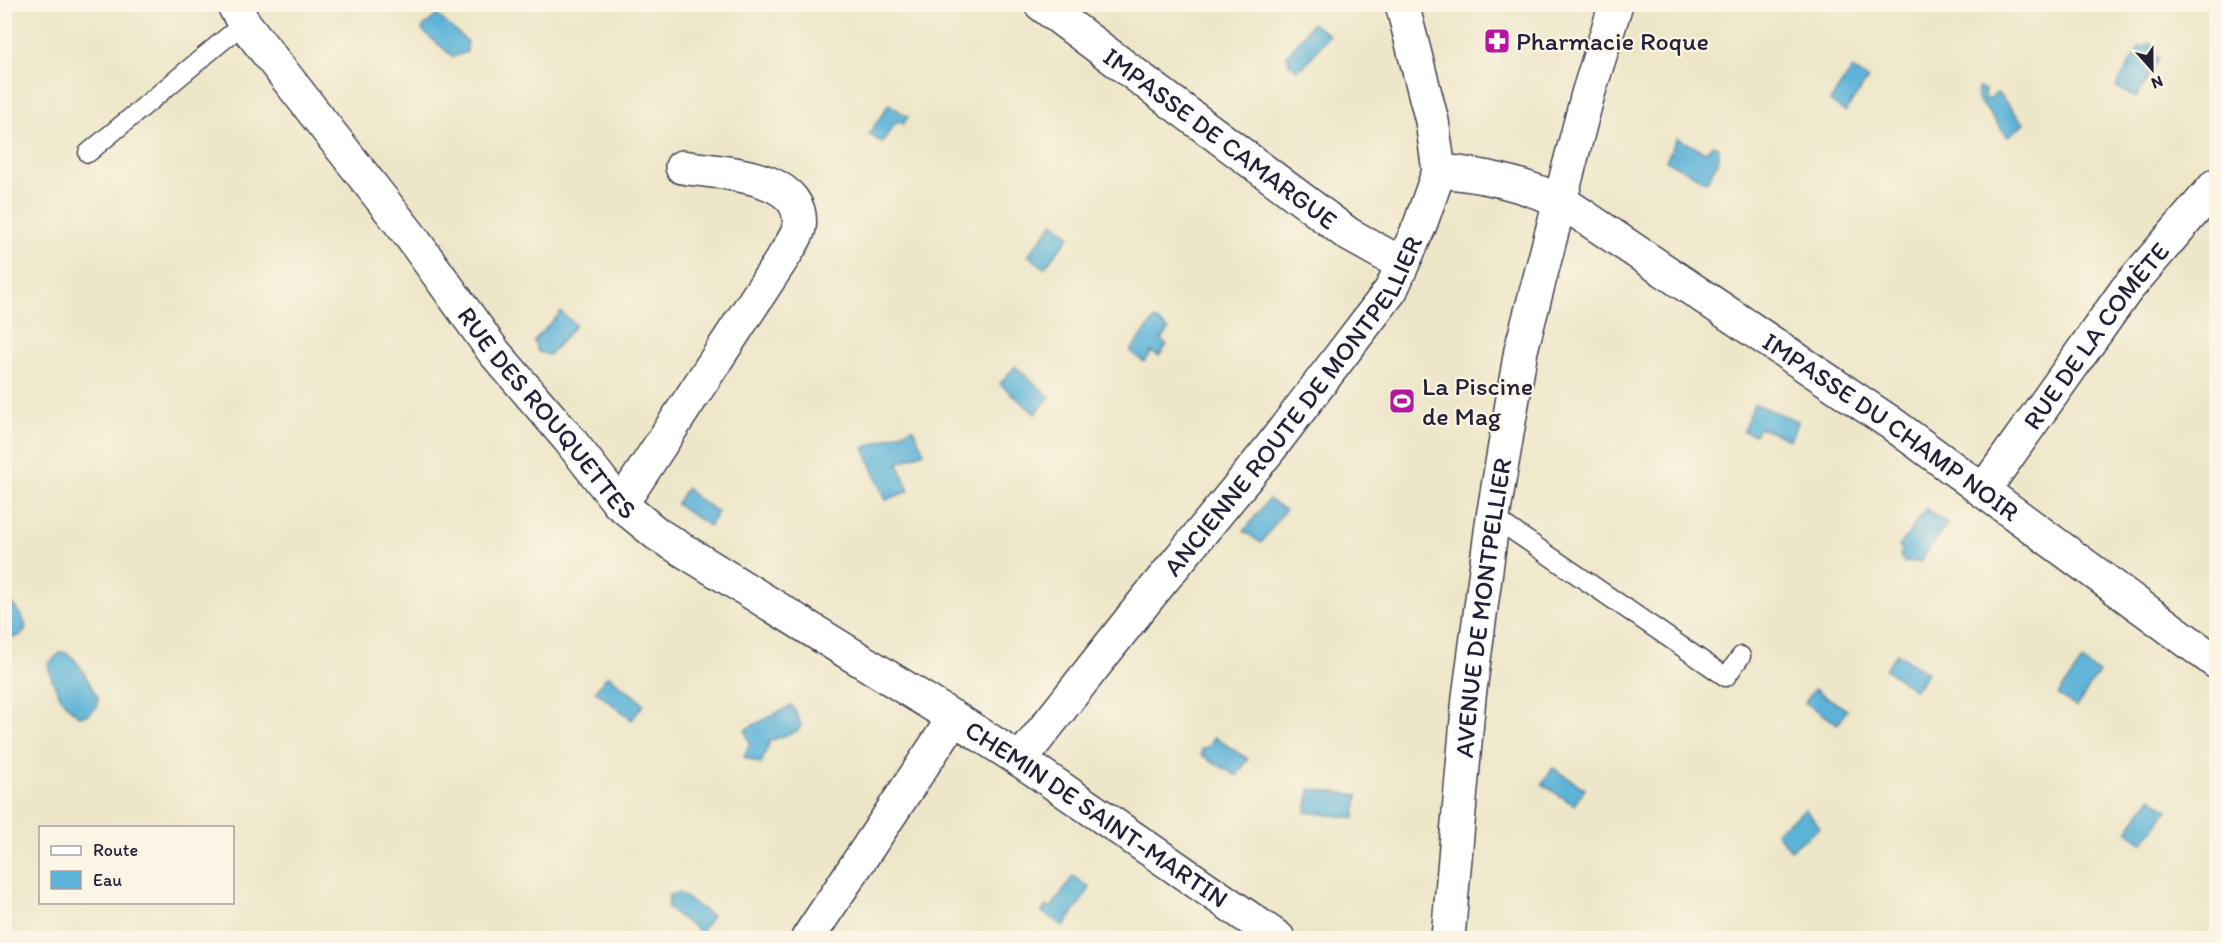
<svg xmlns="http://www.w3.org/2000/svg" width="2221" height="943" font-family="Itim,sans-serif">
  <rect width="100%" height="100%" fill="#fcf5e5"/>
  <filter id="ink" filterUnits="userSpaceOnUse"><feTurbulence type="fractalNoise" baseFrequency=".0167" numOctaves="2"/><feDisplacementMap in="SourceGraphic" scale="12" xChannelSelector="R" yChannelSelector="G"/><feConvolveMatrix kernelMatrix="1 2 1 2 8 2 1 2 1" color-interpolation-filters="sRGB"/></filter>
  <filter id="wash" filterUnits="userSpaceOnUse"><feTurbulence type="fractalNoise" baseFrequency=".008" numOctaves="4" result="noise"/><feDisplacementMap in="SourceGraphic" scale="24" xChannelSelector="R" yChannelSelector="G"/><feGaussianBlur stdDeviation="1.35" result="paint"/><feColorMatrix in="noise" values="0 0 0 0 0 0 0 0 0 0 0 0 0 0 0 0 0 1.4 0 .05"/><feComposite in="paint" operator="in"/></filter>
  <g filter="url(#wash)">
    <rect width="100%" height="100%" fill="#ede6c8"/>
    <g fill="#5cb3d8" stroke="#3f6a8a" stroke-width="1.5">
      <polygon points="437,15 467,41 467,52 453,57 423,31 422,28"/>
      <polygon points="1312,23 1329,35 1303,68 1300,66 1297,70 1288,62 1290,58 1287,56"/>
      <polygon points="2149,43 2155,45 2155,56 2159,59 2136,98 2116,87 2139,47 2142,48"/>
      <polygon points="1852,69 1868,79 1845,112 1830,101"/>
      <polygon points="1978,88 1985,90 1984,95 1988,100 1997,93 2024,123 2008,137 1977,98"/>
      <polygon points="889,104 908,117 903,124 897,121 882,143 869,134"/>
      <polygon points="1677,138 1705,152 1713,145 1719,148 1719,159 1707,182 1666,161"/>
      <polygon points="1054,222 1070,236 1044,268 1028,255"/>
      <polygon points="561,312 576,325 549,355 538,352 534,341"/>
      <polygon points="1155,319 1169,330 1161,340 1167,345 1159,356 1152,352 1144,362 1130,351"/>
      <polygon points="1015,366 1050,397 1035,414 1000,384"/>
      <polygon points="1754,404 1798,421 1790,440 1759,427 1755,435 1743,431"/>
      <polygon points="913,428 924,452 898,463 909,491 886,500 864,448"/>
      <polygon points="687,488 694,496 718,512 709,526 676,504"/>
      <polygon points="1269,499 1285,510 1261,543 1244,531"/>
      <polygon points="1926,508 1947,524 1921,561 1905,563 1900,556 1902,549 1899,547"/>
      <path d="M5 596C19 611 43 637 5 638Z"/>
      <path d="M61 652C77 652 89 685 98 697L97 707 87 715 79 716C63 705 51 683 48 664Z"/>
      <polygon points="1897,653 1927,673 1915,690 1885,669"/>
      <polygon points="2082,661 2099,673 2076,707 2058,695"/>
      <polygon points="608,675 644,704 632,720 595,691"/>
      <polygon points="1814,689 1847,710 1838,724 1805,703"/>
      <polygon points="792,705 801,724 799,730 770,741 761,764 744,757 750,743 745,732 746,729"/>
      <polygon points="1214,737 1248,759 1237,776 1201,755 1202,749 1209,746"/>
      <polygon points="1553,768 1585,789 1574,805 1542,784"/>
      <polygon points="1310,789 1358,795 1355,818 1306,812"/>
      <polygon points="2151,797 2168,810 2143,843 2127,831"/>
      <polygon points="1805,809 1820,827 1791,850 1776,832"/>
      <polygon points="1073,876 1090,888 1064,927 1042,912 1046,906 1051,908"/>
      <polygon points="679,893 712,916 701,932 668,909 669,895"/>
    </g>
  </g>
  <g filter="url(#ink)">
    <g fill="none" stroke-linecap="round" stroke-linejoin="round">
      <defs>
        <g id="lane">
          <polyline points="88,153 244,23"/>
          <polyline points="1493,517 1726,677 1741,656"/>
        </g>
        <g id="street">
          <path id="s1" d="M233 4 244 23 412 238 494 352 568 438 618 502 657 534 954 718"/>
          <path id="s2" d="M1041 4 1348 234 1402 264"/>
          <path id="s3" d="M1439 171C1485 175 1519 183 1561 201L1891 423 2216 662"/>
          <path id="s4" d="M1983 491 2126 290 2216 185"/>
          <path d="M618 502 632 488 786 253C790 246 797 237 799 228 807 173 718 173 682 167"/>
          <path id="s5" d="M1020 760 1146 600 1268 451 1391 290 1420 225 1439 171 1432 121 1402 4"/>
          <path id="s6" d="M808 938 954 718 1020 760 1278 938"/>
        </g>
        <g id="secondary">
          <path id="s7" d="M1448 938 1469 697 1493 517 1521 350 1588 94 1616 4"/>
        </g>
      </defs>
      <use href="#lane" stroke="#403f50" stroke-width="21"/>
      <use href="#street" stroke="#403f50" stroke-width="36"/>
      <use href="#secondary" stroke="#403f50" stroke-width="36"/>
      <use href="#lane" stroke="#fff" stroke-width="18"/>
      <use href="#street" stroke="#fff" stroke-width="33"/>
      <use href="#secondary" stroke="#fff" stroke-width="33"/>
    </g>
  </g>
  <defs>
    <symbol id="pharmacy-square" viewBox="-11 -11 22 22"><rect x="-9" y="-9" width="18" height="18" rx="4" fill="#b5179e" stroke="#fcf5e5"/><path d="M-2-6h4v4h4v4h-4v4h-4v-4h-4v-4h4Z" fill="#fff"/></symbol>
    <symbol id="stadium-square" viewBox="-11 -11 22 22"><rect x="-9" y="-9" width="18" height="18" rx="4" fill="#b5179e" stroke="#fcf5e5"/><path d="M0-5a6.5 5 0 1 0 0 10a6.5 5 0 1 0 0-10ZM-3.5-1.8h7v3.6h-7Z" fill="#fff"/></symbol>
  </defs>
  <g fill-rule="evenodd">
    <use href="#pharmacy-square" x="1482" y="26" width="30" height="30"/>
    <use href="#stadium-square" x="1387" y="386" width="30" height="30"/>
  </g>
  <g text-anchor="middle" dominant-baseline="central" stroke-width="4.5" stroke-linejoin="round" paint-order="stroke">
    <g font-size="26" fill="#22223b" stroke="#fcf5e5" text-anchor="start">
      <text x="1516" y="41">Pharmacie Roque</text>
      <text x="1422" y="386">La Piscine<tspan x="1422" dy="30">de Mag</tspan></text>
    </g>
    <g font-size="26" fill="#22223b" stroke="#fcf5e5">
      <text stroke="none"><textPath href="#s2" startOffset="224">IMPASSE DE CAMARGUE</textPath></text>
      <text stroke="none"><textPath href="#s4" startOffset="192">RUE DE LA COMÈTE</textPath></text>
      <text stroke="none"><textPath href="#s5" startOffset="448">ANCIENNE ROUTE DE MONTPELLIER</textPath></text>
      <text stroke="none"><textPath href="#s1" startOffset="516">RUE DES ROUQUETTES</textPath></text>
      <text stroke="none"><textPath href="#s3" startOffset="526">IMPASSE DU CHAMP NOIR</textPath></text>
      <text stroke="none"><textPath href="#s7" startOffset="332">AVENUE DE MONTPELLIER</textPath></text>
      <text stroke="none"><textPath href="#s6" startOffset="436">CHEMIN DE SAINT-MARTIN</textPath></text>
    </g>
  </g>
  <rect width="2221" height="943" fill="none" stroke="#fcf5e5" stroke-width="24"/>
  <rect x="39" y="826" width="195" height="78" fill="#fcf5e5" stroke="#a5a1a1" stroke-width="1.5"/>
  <rect x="51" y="846" width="30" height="9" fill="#ffffff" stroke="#a5a1a1" stroke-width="1.5"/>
  <text x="93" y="856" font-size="18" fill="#22223b">Route</text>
  <rect x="51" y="871" width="30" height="18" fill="#5cb3d8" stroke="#a5a1a1" stroke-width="1.5"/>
  <text x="93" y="886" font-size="18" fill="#22223b">Eau</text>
  <g transform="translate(2152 69) rotate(159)" stroke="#fcf5e5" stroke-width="4.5" paint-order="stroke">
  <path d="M0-4.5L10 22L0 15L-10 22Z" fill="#22223b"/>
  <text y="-9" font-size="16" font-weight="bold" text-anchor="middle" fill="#22223b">N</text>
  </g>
</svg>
